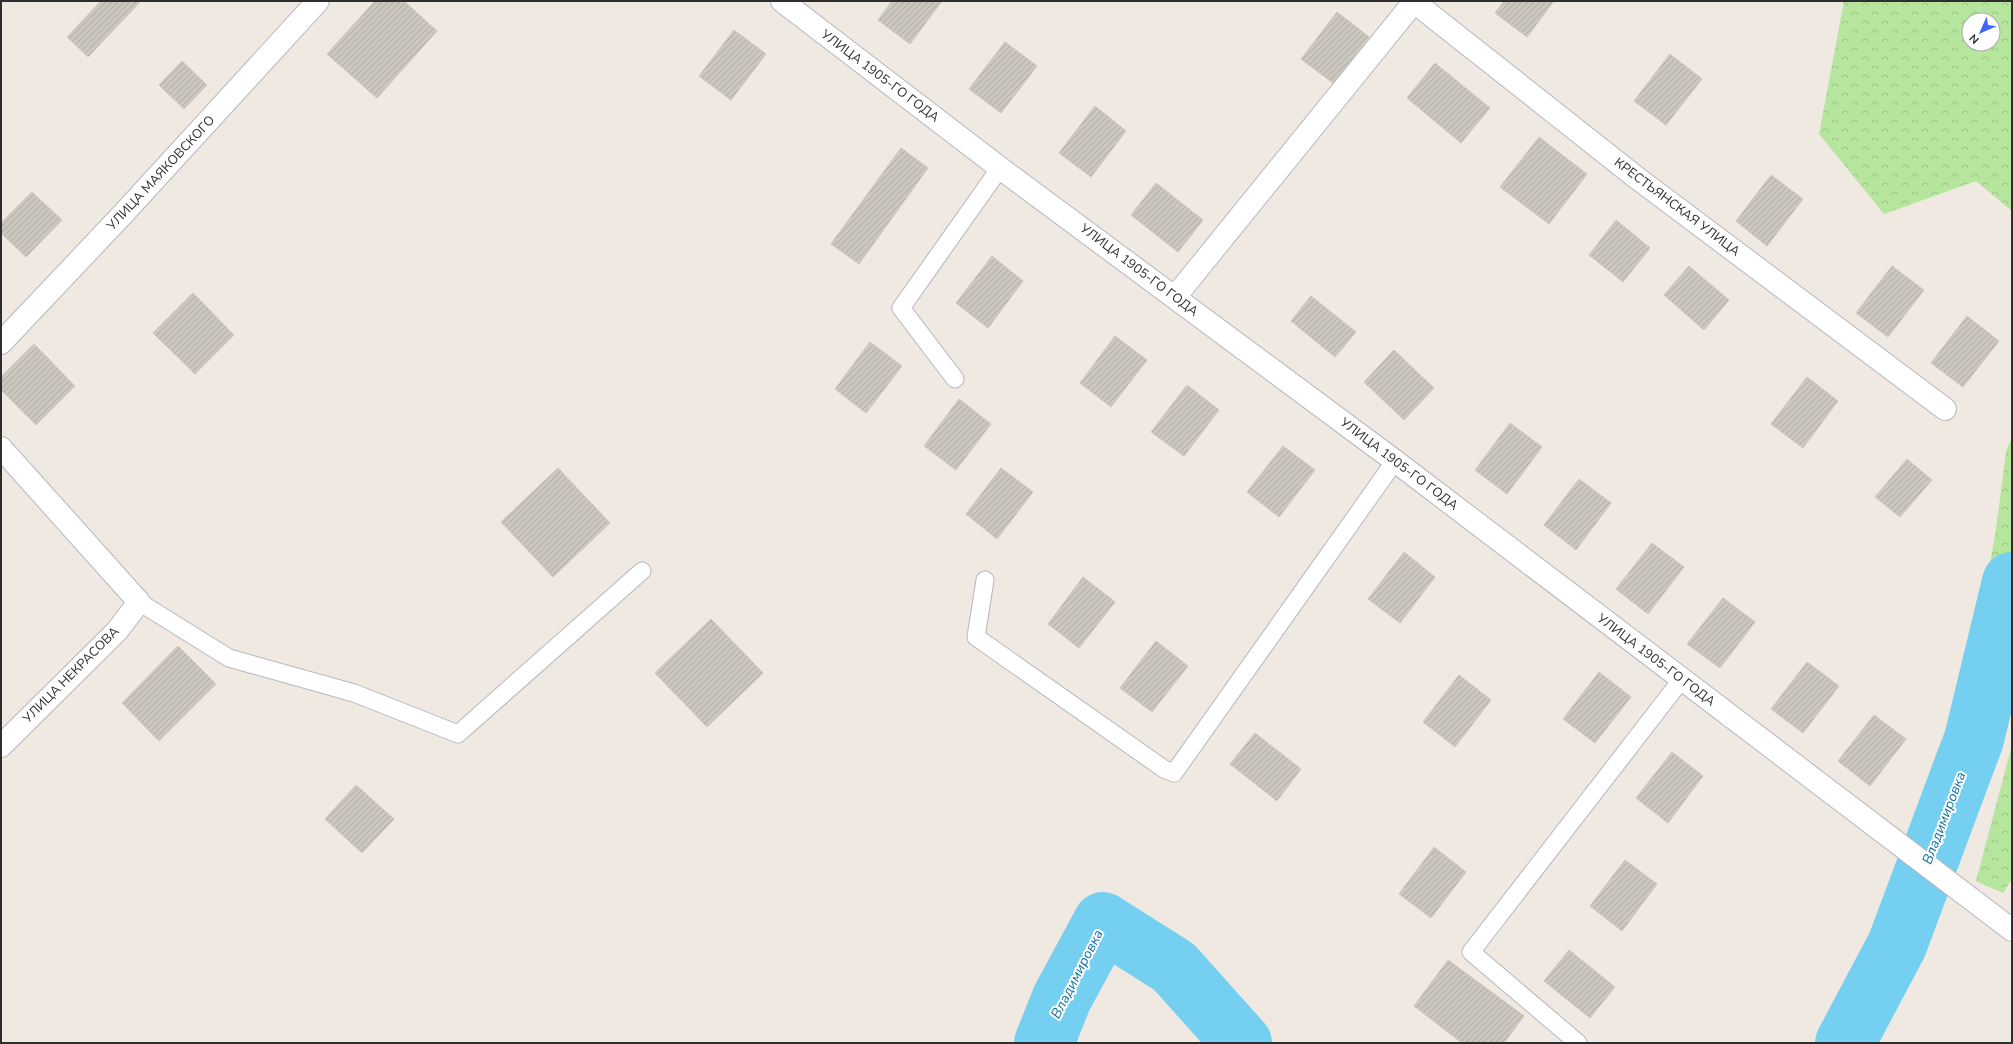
<svg xmlns="http://www.w3.org/2000/svg" width="2013" height="1044" font-family="'Nunito Sans',sans-serif">
  <defs>
    <pattern id="forest-crowns" width="20" height="18" patternUnits="userSpaceOnUse"><rect width="20" height="18" fill="#b6e59e"/><path d="M2 6a3 3 0 1 1 6 0M12 15a3 3 0 1 1 6 0" fill="none" stroke="#9dc588"/></pattern>
    <pattern id="building-hatch" width="6" height="6" patternUnits="userSpaceOnUse"><rect width="6" height="6" fill="#cbc7bf"/><path d="M-1 1l2-2M0 6l6-6M5 7l2-2" fill="none" stroke="#afaba4"/></pattern>
  </defs>
  <rect width="100%" height="100%" fill="#efe9e1"/>
  <g fill="url(#forest-crowns)" fill-rule="evenodd">
    <path d="M1844 1H2012V211L1976 181 1884 214 1819 134ZM1969 20H1993V44H1969Z"/>
    <polygon points="2012,437 2012,591 1987,582 1996,529 2006,452"/>
    <polygon points="2012,745 2012,879 2003,893 1976,881"/>
  </g>
  <g fill="none" stroke-linecap="round" stroke-linejoin="round">
    <g stroke="#75cff0" stroke-width="60">
      <polyline points="1044,1043 1062,998 1103,922 1174,967 1242,1043"/>
      <polyline points="1845,1043 1897,945 1974,739 2012,582"/>
    </g>
  </g>
  <g fill="url(#building-hatch)" stroke="#cbc5ba">
    <polygon points="101,1 141,1 88,57 67,37"/>
    <polygon points="375,1 404,1 437,31 377,98 327,54"/>
    <polygon points="892,1 942,1 910,44 878,20"/>
    <polygon points="1504,1 1554,1 1527,37 1495,13"/>
    <polygon points="1337,12 1369,37 1333,83 1301,59"/>
    <polygon points="734,30 766,54 731,100 699,76"/>
    <polygon points="1005,42 1037,66 1001,113 969,89"/>
    <polygon points="1670,54 1702,79 1666,125 1634,101"/>
    <polygon points="182,61 207,85 184,109 159,85"/>
    <polygon points="1435,63 1490,108 1461,143 1407,98"/>
    <polygon points="1095,106 1126,131 1091,177 1059,153"/>
    <polygon points="1539,137 1587,174 1549,224 1500,187"/>
    <polygon points="901,148 928,168 859,264 831,244"/>
    <polygon points="1771,175 1803,199 1767,246 1736,221"/>
    <polygon points="1156,183 1203,220 1178,252 1131,215"/>
    <polygon points="32,192 62,220 26,257 1,233 1,223"/>
    <polygon points="1616,220 1650,248 1623,282 1589,255"/>
    <polygon points="992,256 1023,281 988,328 956,303"/>
    <polygon points="1689,266 1729,300 1704,330 1664,295"/>
    <polygon points="1892,266 1924,290 1888,337 1856,313"/>
    <polygon points="193,293 234,335 195,374 153,333"/>
    <polygon points="1311,296 1356,332 1335,357 1291,321"/>
    <polygon points="1967,316 1999,341 1963,387 1931,363"/>
    <polygon points="1115,336 1147,360 1111,407 1080,383"/>
    <polygon points="870,342 902,366 866,413 835,389"/>
    <polygon points="34,344 75,386 36,425 1,390 1,377"/>
    <polygon points="1394,350 1434,388 1404,420 1364,382"/>
    <polygon points="1807,377 1838,401 1803,448 1771,424"/>
    <polygon points="1187,385 1219,410 1184,456 1151,432"/>
    <polygon points="959,399 991,424 956,470 924,446"/>
    <polygon points="1510,423 1542,447 1507,494 1475,470"/>
    <polygon points="1283,446 1315,470 1279,517 1247,492"/>
    <polygon points="1907,459 1932,480 1900,517 1875,497"/>
    <polygon points="558,468 610,523 553,577 501,522"/>
    <polygon points="1001,468 1033,492 997,539 966,514"/>
    <polygon points="1579,479 1611,503 1576,550 1544,525"/>
    <polygon points="1652,543 1684,567 1648,614 1616,589"/>
    <polygon points="1404,552 1435,577 1400,623 1368,599"/>
    <polygon points="1083,577 1115,602 1079,648 1048,624"/>
    <polygon points="1723,598 1755,622 1720,668 1687,644"/>
    <polygon points="711,619 763,673 707,727 655,673"/>
    <polygon points="1156,641 1188,666 1152,712 1120,688"/>
    <polygon points="178,646 216,684 159,741 122,703"/>
    <polygon points="1807,662 1839,686 1803,733 1771,709"/>
    <polygon points="1599,672 1631,697 1595,743 1563,719"/>
    <polygon points="1459,675 1491,700 1455,747 1423,722"/>
    <polygon points="1874,715 1906,739 1870,786 1838,761"/>
    <polygon points="1255,733 1301,769 1277,801 1230,764"/>
    <polygon points="1672,752 1703,776 1668,823 1636,798"/>
    <polygon points="356,785 394,819 362,853 325,819"/>
    <polygon points="1434,847 1466,872 1431,918 1399,894"/>
    <polygon points="1625,860 1657,884 1622,931 1590,906"/>
    <polygon points="1569,950 1615,987 1590,1018 1544,981"/>
    <polygon points="1448,960 1524,1016 1504,1043 1462,1043 1414,1006"/>
  </g>
  <g fill="none" stroke-linecap="round" stroke-linejoin="round">
    <defs>
      <g id="lane">
        <polyline points="955,379 901,308 1000,168"/>
        <polyline points="985,580 976,637 1164,769 1174,773 1395,461"/>
        <polyline points="139,602 229,658 354,693 458,734 642,571"/>
        <polyline points="1578,1043 1471,952 1682,679"/>
      </g>
      <g id="street">
        <polyline points="1413,1 1637,178 1945,409"/>
        <polyline points="1175,297 1414,2"/>
        <polyline points="1,343 123,214 318,1"/>
        <polyline points="1,448 139,602 117,631 1,746"/>
      </g>
      <polyline id="secondary" points="782,1 1000,168 1395,461 2012,930"/>
    </defs>
    <use href="#lane" stroke="#b4b7c1" stroke-width="19"/>
    <use href="#street" stroke="#b4b7c1" stroke-width="24"/>
    <use href="#secondary" stroke="#b4b7c1" stroke-width="24"/>
    <use href="#lane" stroke="#fff" stroke-width="17"/>
    <use href="#street" stroke="#fff" stroke-width="22"/>
    <use href="#secondary" stroke="#fff" stroke-width="22"/>
  </g>
  <g text-anchor="middle" dominant-baseline="central" stroke-width="4" stroke-linejoin="round" paint-order="stroke">
    <g font-size="13" fill="#2e2e2e" stroke="#fff">
      <text transform="translate(880 76) rotate(37)">УЛИЦА 1905-ГО ГОДА</text>
      <text transform="translate(161 173) rotate(-47)">УЛИЦА МАЯКОВСКОГО</text>
      <text transform="translate(1677 207) rotate(37)">КРЕСТЬЯНСКАЯ УЛИЦА</text>
      <text transform="translate(1139 270) rotate(37)">УЛИЦА 1905-ГО ГОДА</text>
      <text transform="translate(1399 464) rotate(37)">УЛИЦА 1905-ГО ГОДА</text>
      <text transform="translate(1656 660) rotate(37)">УЛИЦА 1905-ГО ГОДА</text>
      <text transform="translate(71 675) rotate(-45)">УЛИЦА НЕКРАСОВА</text>
    </g>
    <g font-size="14" font-style="italic" fill="#0d6fa3" stroke="#fff">
      <text transform="translate(1944 818) rotate(-69)">Владимировка</text>
      <text transform="translate(1077 974) rotate(-63)">Владимировка</text>
    </g>
  </g>
  <rect width="2013" height="1044" fill="none" stroke="#2e2e2e" stroke-width="4"/>
  <g transform="translate(1981 32) rotate(225)"><circle r="19" fill="#ffffff" stroke="#ababab"/>
  <path d="M0-3L7 15L0 10L-7 15Z" fill="#4264fb"/>
  <text y="-6" font-size="11" font-weight="bold" text-anchor="middle" fill="#2e2e2e">N</text>
  </g>
</svg>
